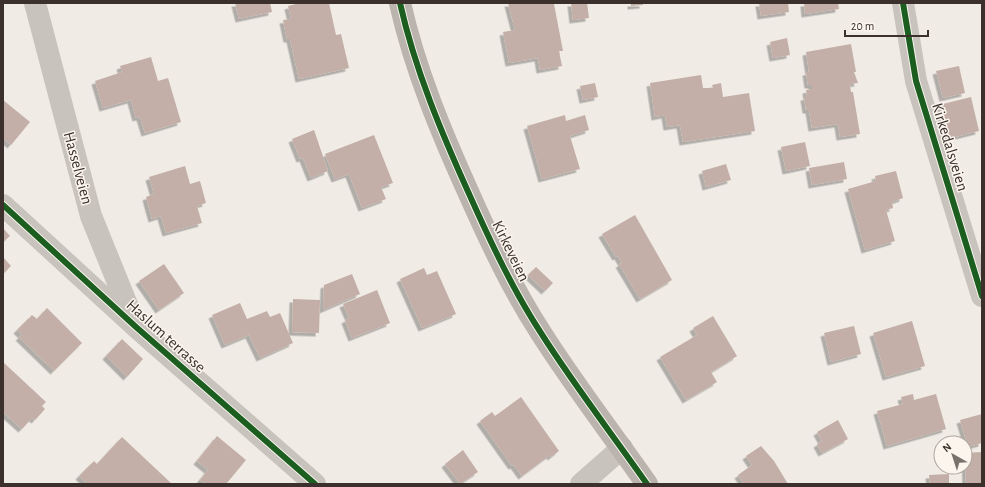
<svg xmlns="http://www.w3.org/2000/svg" width="985" height="487" font-family="'Alegreya Sans',sans-serif">
  <defs>
    <filter id="shadow"><feDropShadow dx="-3.5" dy="3.5" stdDeviation="0" flood-color="#0004"/></filter>
  </defs>
  <rect width="100%" height="100%" fill="#f0ebe5"/>
  <g fill="#c3afa7" filter="url(#shadow)">
    <polygon points="235,3 270,3 272,12 239,19"/>
    <polygon points="300,3 329,3 336,35 341,34 349,68 299,79 290,39 287,39 283,20 291,19 288,6"/>
    <polygon points="508,3 554,4 563,51 559,51 562,66 540,70 538,58 509,63 503,32 515,30"/>
    <polygon points="571,3 587,3 589,18 573,20"/>
    <polygon points="631,3 643,3 643,5 631,6"/>
    <polygon points="759,3 788,3 789,12 761,16"/>
    <polygon points="804,3 838,3 839,9 805,14"/>
    <polygon points="787,38 790,55 773,58 770,42"/>
    <polygon points="851,44 856,72 854,72 858,83 851,84 850,86 851,92 853,92 860,134 840,137 838,124 812,128 809,110 806,110 804,97 807,97 806,90 812,89 812,85 808,85 806,72 809,72 806,52"/>
    <polygon points="151,57 158,81 168,78 181,122 145,133 140,117 136,118 131,100 103,108 95,81 122,72 120,66"/>
    <polygon points="959,66 965,93 943,98 936,71"/>
    <polygon points="701,75 703,88 713,88 712,85 721,83 723,97 749,93 755,131 683,142 680,125 667,127 665,115 655,117 650,83"/>
    <polygon points="595,83 598,97 583,100 580,86"/>
    <polygon points="971,97 979,131 947,139 939,105"/>
    <polygon points="3,100 30,122 11,145 3,138"/>
    <polygon points="565,115 566,121 585,115 589,130 570,136 580,169 542,179 527,126"/>
    <polygon points="314,130 328,171 311,178 303,158 300,159 292,139"/>
    <polygon points="374,135 393,183 381,187 386,199 362,208 349,174 335,179 325,154"/>
    <polygon points="805,142 810,166 786,171 781,147"/>
    <polygon points="844,162 847,179 812,185 809,168"/>
    <polygon points="726,164 731,180 706,187 702,171"/>
    <polygon points="185,166 190,184 200,181 206,203 197,206 202,223 166,233 161,216 152,219 146,197 154,194 149,177"/>
    <polygon points="896,171 903,198 892,202 893,208 886,210 895,241 865,250 848,189 876,181 875,176"/>
    <polygon points="635,215 672,280 640,299 619,264 622,263 618,256 616,257 602,234"/>
    <polygon points="3,228 10,236 3,242"/>
    <polygon points="3,257 11,266 3,274"/>
    <polygon points="164,264 184,293 159,310 139,281"/>
    <polygon points="536,267 553,283 545,291 528,275"/>
    <polygon points="424,268 427,275 437,271 456,314 422,328 400,279"/>
    <polygon points="352,274 360,294 323,310 324,285"/>
    <polygon points="377,290 390,323 352,338 345,320 349,318 343,304"/>
    <polygon points="293,299 320,300 319,333 292,332"/>
    <polygon points="240,303 247,319 267,311 270,317 280,313 293,343 260,358 249,335 225,345 212,315"/>
    <polygon points="47,308 82,343 54,371 19,337 22,335 17,330 32,315 37,319"/>
    <polygon points="713,316 737,356 711,372 717,382 686,400 660,357 697,335 693,328"/>
    <polygon points="912,321 925,366 886,377 873,333"/>
    <polygon points="854,326 861,354 831,362 824,333"/>
    <polygon points="122,339 143,359 127,377 106,356"/>
    <polygon points="3,362 46,402 42,406 45,409 35,420 32,418 22,429 3,412"/>
    <polygon points="913,394 914,400 936,394 946,429 887,446 877,411 903,404 901,397"/>
    <polygon points="521,397 559,451 551,457 550,455 522,476 514,465 512,466 480,421 492,412 495,416"/>
    <polygon points="982,414 982,443 968,447 960,420"/>
    <polygon points="838,420 848,439 822,453 817,444 822,441 817,432"/>
    <polygon points="217,436 246,460 226,484 206,484 200,480 208,470 197,461"/>
    <polygon points="122,437 172,484 87,484 79,476 94,461 97,464"/>
    <polygon points="761,446 774,461 788,484 744,484 738,475 752,465 746,456"/>
    <polygon points="463,450 478,472 460,484 445,464"/>
    <polygon points="982,452 982,483 966,484 965,453"/>
    <polygon points="949,474 949,484 930,484 929,475"/>
  </g>
  <g fill="none" stroke-linecap="round" stroke-linejoin="round">
    <g stroke="#c9c3be" stroke-width="22">
      <polyline points="35,3 91,216 134,322"/>
      <polyline points="903,3 916,81 982,296"/>
      <polyline points="3,205 136,327 315,484"/>
      <polyline points="581,484 622,448"/>
    </g>
    <path stroke="#bab3ae" stroke-width="22" d="M400 3C415 70 442 134 470 196 491 243 513 290 541 333 574 385 612 434 647 484"/>
    <defs>
      <g id="cycleway">
        <path d="M400 3C415 70 442 134 470 196 491 243 513 290 541 333 574 385 612 434 647 484"/>
        <polyline points="903,3 916,81 982,296"/>
        <polyline points="3,205 136,327 315,484"/>
      </g>
    </defs>
    <use href="#cycleway" stroke="#fbf5ee" stroke-width="8"/>
    <use href="#cycleway" stroke="#1b5e20" stroke-width="6"/>
  </g>
  <g text-anchor="middle" dominant-baseline="central" stroke-width="3" stroke-linejoin="round" paint-order="stroke">
    <g font-size="16" fill="#3b302b" stroke="#fbf5ee">
      <text transform="translate(950 147) rotate(73)">Kirkedalsveien</text>
      <text transform="translate(78 168) rotate(75)">Hasselveien</text>
      <text transform="translate(511 251) rotate(64)">Kirkeveien</text>
      <text transform="translate(166 336) rotate(42)">Haslum terrasse</text>
    </g>
  </g>
  <rect width="985" height="487" fill="none" stroke="#3b302b" stroke-width="8"/>
  <g transform="translate(953 455) rotate(321)"><circle r="19" fill="#fbf5ee" stroke="#aea6a0"/>
  <path d="M0-3L7 15L0 10L-7 15Z" fill="#7a716c"/>
  <text y="-6" font-size="11" font-weight="bold" text-anchor="middle" fill="#3b302b">N</text>
  </g>
  <path d="M845 30v6h83v-6" fill="none" stroke="#3b302b" stroke-width="2"/>
  <text x="851" y="30" font-size="12" fill="#3b302b" stroke="#fbf5ee" stroke-width="3" paint-order="stroke">20 m</text>
</svg>
